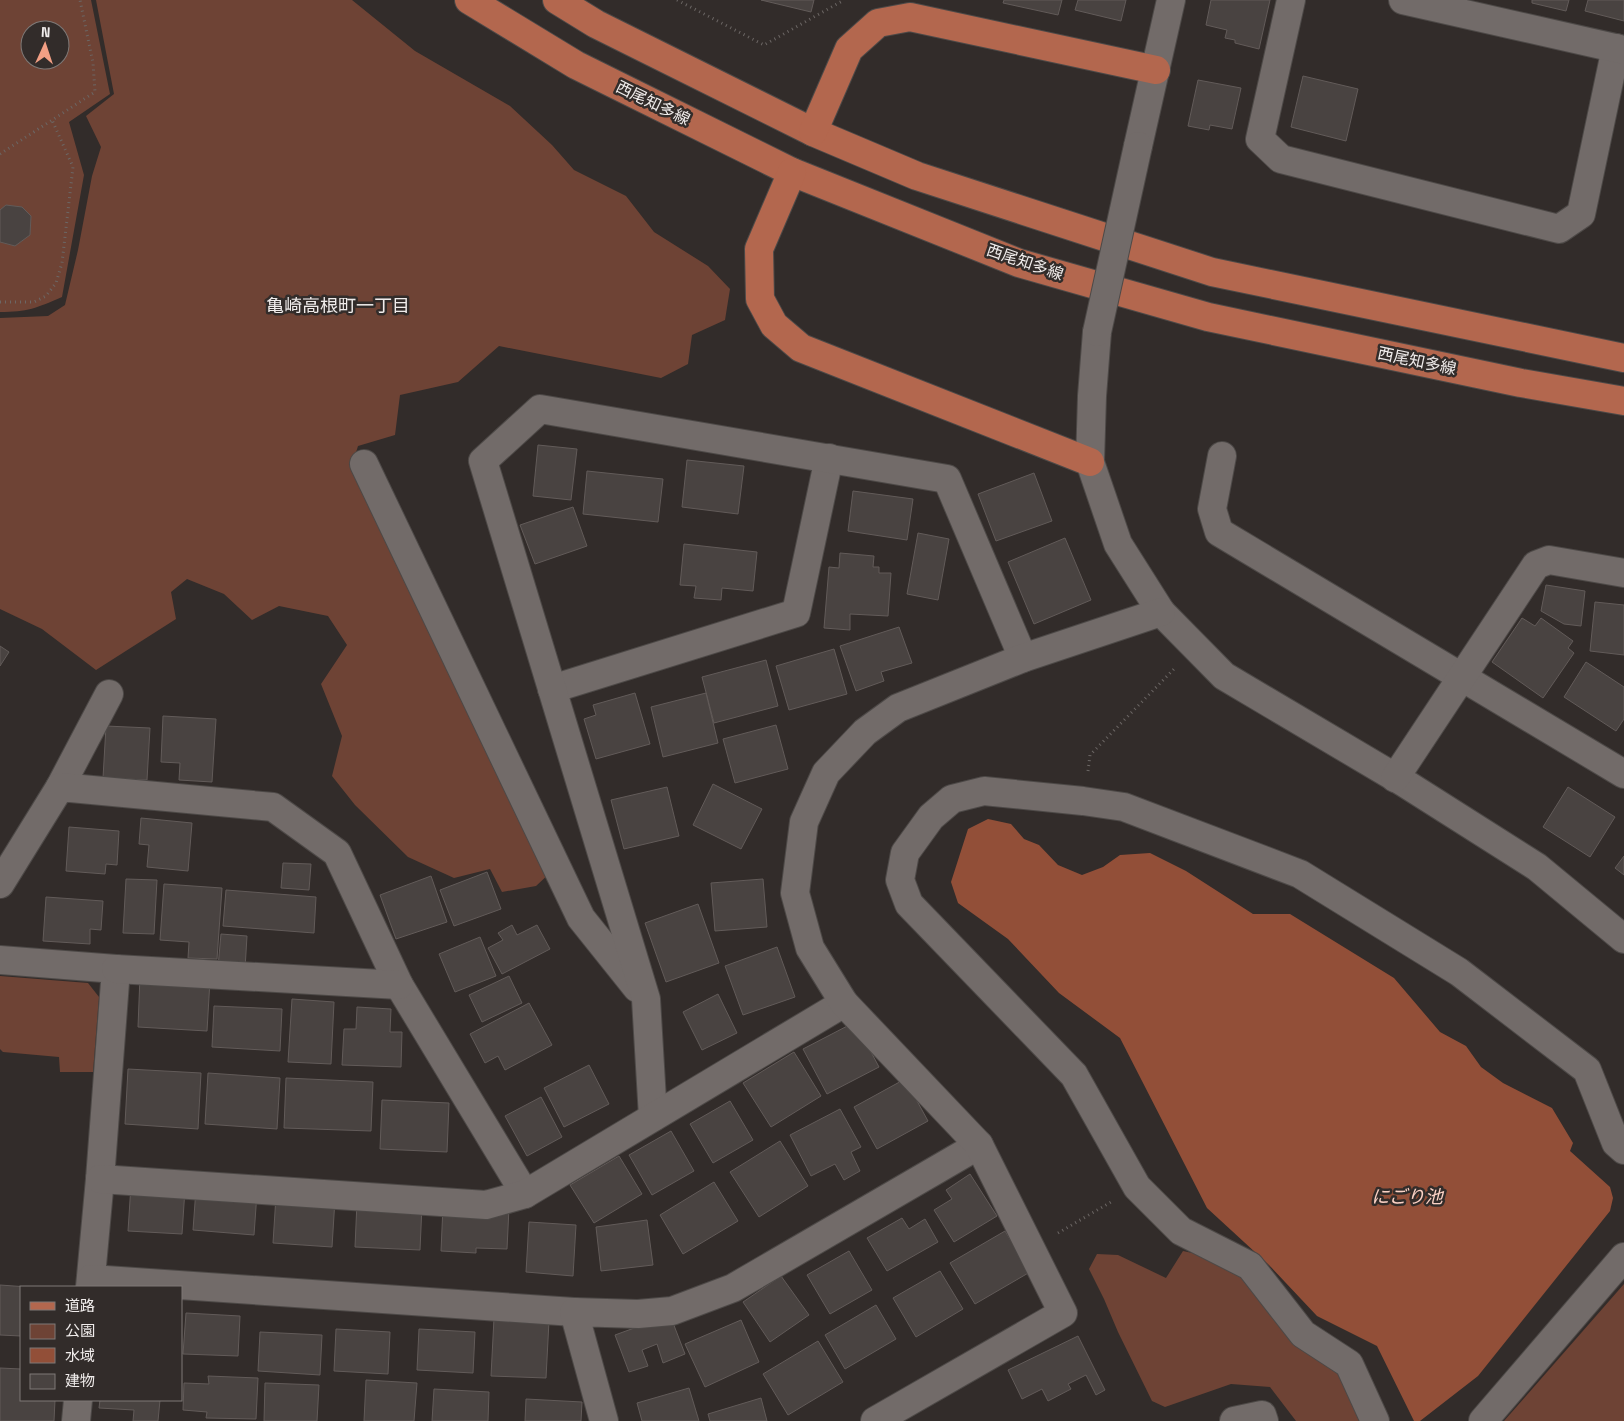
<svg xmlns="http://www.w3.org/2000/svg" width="1624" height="1421" font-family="'Space Grotesk','Noto Sans JP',sans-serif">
  <rect width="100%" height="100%" fill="#322c2a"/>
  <g fill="#6e4335" fill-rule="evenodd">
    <path d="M0 0H91L110 94 69 122 84 175 62 297C37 308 27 312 0 312ZM30 30H60V60H30Z"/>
    <polygon points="96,0 352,0 415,51 510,106 552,145 574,170 626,196 654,232 708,266 730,289 725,320 692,335 688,364 661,378 499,346 458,382 400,395 395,435 358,446 352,465 550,873 536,886 502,892 490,869 454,878 408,857 355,805 332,776 342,736 321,684 347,645 328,616 279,606 252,620 224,594 187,579 171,592 176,619 96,670 42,629 0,609 0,318 48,316 65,305 78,250 92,176 101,147 86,116 114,94"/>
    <polygon points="0,976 88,983 99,997 93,1072 60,1072 59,1057 3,1052 0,1049"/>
    <polygon points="1183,1251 1216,1258 1248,1273 1343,1370 1367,1421 1296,1421 1270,1387 1231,1384 1165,1407 1152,1401 1118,1332 1104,1299 1089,1269 1097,1254 1118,1255 1166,1278"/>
    <polygon points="1624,1284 1624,1421 1504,1421"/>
  </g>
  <polygon fill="#924f38" points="988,819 1011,824 1024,839 1039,845 1058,865 1082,875 1103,867 1120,855 1150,853 1186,871 1253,914 1290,914 1394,978 1440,1032 1466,1046 1481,1067 1503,1083 1552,1108 1573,1143 1570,1151 1610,1187 1613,1198 1610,1211 1478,1376 1420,1421 1414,1421 1377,1346 1317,1316 1269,1265 1207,1208 1120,1038 1059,993 1008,939 958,903 951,882 968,829"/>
  <g fill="#494341" stroke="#625b59">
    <polygon points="761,0 814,0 811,12"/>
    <polygon points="1004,0 1062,0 1058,15 1003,3"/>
    <polygon points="1078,0 1126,0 1121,21 1075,10"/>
    <polygon points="1211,0 1270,0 1259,49 1235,43 1235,40 1225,38 1227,30 1206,25"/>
    <polygon points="1532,0 1569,0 1566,11 1532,3"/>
    <polygon points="1588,0 1624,0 1624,21 1585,11"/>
    <polygon points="1303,76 1358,89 1346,141 1291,127"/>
    <polygon points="1198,80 1241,88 1232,129 1210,125 1209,130 1188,126"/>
    <polygon points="6,205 22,207 31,216 30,235 15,246 0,242 0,210"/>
    <polygon points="538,445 577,449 571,500 533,496"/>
    <polygon points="687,460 744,466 738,514 682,507"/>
    <polygon points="587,471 663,479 658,522 583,514"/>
    <polygon points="1034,473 1052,521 996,541 978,494"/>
    <polygon points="853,491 913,499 907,540 848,531"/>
    <polygon points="573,507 587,546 535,564 520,525"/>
    <polygon points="918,533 949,539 938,600 907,594"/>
    <polygon points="1065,538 1091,600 1034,624 1008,562"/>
    <polygon points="684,544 757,552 753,591 722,588 721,600 694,598 696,586 680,585"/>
    <polygon points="840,553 874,556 873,567 879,567 879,573 891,573 888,616 850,614 850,630 824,628 829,567 839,568"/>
    <polygon points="1546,585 1585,591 1581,626 1564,624 1541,611"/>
    <polygon points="1595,602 1624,605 1624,655 1590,651"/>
    <polygon points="1522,618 1535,626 1541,618 1573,641 1568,648 1574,653 1543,698 1492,662"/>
    <polygon points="899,627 912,663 881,672 884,681 856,691 840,646"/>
    <polygon points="0,646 9,652 0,666"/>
    <polygon points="834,649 847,694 789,710 776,666"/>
    <polygon points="766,660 778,706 714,723 702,677"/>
    <polygon points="1586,662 1624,687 1624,719 1616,731 1564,697"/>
    <polygon points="635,693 650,744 596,759 584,719 596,715 593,705"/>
    <polygon points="706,693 718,743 663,757 651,707"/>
    <polygon points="163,716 216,719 212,782 179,780 180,763 161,762"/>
    <polygon points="776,725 788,769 735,783 723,739"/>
    <polygon points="106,726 150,728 147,780 103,778"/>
    <polygon points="713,784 762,809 741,849 693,825"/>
    <polygon points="667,787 679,836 624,849 611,800"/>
    <polygon points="1568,787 1615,817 1590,857 1543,827"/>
    <polygon points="141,818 192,823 188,871 147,867 149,845 139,844"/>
    <polygon points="69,827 119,831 117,865 106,864 105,874 66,871"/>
    <polygon points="1624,856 1624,875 1615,868"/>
    <polygon points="283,863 311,864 309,890 281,888"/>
    <polygon points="487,872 501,909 454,926 440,890"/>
    <polygon points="431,876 447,922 396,939 380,895"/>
    <polygon points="126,879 157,880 154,934 123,933"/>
    <polygon points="763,879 767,927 715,931 711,883"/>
    <polygon points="164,884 222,888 217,959 188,958 189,942 160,940"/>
    <polygon points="226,890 316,897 314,933 223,926"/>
    <polygon points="46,897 103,901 101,930 90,929 90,944 43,941"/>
    <polygon points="698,904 719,963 666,982 645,923"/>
    <polygon points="512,925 517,935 537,925 550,949 502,974 488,948 503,940 498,933"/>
    <polygon points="221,934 247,936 245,969 218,967"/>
    <polygon points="480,937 496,976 455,992 439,954"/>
    <polygon points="777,947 795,997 743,1015 725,966"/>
    <polygon points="140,976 210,980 207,1031 138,1027"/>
    <polygon points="509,976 522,1003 482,1022 469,995"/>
    <polygon points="718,994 737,1033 702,1050 683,1012"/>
    <polygon points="292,999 334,1002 331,1064 288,1062"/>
    <polygon points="529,1003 552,1045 505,1070 498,1056 485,1063 470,1034"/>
    <polygon points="214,1006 282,1009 280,1051 212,1047"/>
    <polygon points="357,1007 391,1009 390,1032 402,1032 401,1067 342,1065 344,1029 356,1029"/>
    <polygon points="855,1022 879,1067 827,1094 803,1049"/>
    <polygon points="794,1052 821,1096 771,1127 743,1083"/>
    <polygon points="589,1065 609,1104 564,1127 544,1088"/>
    <polygon points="128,1069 201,1073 198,1129 125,1124"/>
    <polygon points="208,1073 280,1078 277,1129 205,1124"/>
    <polygon points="286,1078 373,1082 371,1131 284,1128"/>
    <polygon points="905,1079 928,1121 877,1149 854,1107"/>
    <polygon points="541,1097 562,1137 527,1156 505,1116"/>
    <polygon points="382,1100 449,1103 447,1152 380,1149"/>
    <polygon points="730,1101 753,1140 713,1163 690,1124"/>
    <polygon points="840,1109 861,1147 851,1152 860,1171 844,1180 835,1164 811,1176 790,1135"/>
    <polygon points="671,1131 694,1171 652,1195 629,1155"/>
    <polygon points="780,1141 808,1186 759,1217 730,1172"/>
    <polygon points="619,1156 642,1194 594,1223 570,1185"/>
    <polygon points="970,1174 997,1216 954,1242 934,1210 952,1199 946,1190"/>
    <polygon points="714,1182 738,1221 683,1254 660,1215"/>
    <polygon points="131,1185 185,1189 182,1234 128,1231"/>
    <polygon points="196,1189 257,1193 254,1235 193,1230"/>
    <polygon points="276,1196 335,1199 332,1247 273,1243"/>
    <polygon points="357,1202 422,1205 420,1250 355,1247"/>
    <polygon points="443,1206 509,1208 507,1249 476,1248 476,1253 441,1251"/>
    <polygon points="902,1218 909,1229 925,1219 938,1242 887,1271 867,1238"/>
    <polygon points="647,1220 653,1265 601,1271 596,1227"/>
    <polygon points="529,1222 576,1225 573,1276 526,1272"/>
    <polygon points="1005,1231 1030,1272 975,1304 950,1263"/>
    <polygon points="849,1251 872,1290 830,1314 807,1275"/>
    <polygon points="940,1271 963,1309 916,1337 893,1298"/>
    <polygon points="781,1276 809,1315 770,1342 743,1302"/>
    <polygon points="0,1285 28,1287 21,1287 21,1336 0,1335"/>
    <polygon points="876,1305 896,1339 845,1369 825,1335"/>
    <polygon points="186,1313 240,1316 238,1356 183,1354"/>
    <polygon points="670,1315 685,1354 663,1363 657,1344 642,1350 648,1366 629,1372 615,1335"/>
    <polygon points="494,1318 549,1321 546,1378 491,1376"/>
    <polygon points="741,1320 759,1362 705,1387 685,1344"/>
    <polygon points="336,1329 390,1332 388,1374 334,1371"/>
    <polygon points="419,1329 475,1332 473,1373 417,1370"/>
    <polygon points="260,1332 322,1335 320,1375 258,1371"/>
    <polygon points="1078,1336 1105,1390 1096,1395 1086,1375 1068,1384 1071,1389 1048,1401 1042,1389 1022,1399 1008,1370"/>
    <polygon points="818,1341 843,1382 788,1415 763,1374"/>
    <polygon points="0,1368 21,1369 21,1400 55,1400 54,1421 0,1421"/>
    <polygon points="208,1376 258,1378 256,1419 206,1418 207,1412 183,1410 184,1383 209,1384"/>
    <polygon points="366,1380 417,1383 414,1421 364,1421"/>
    <polygon points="265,1383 319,1385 317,1421 264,1421"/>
    <polygon points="689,1388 699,1421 642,1421 637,1403"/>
    <polygon points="434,1389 489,1392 488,1421 432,1421"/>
    <polygon points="761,1398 767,1421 710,1421 708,1414"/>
    <polygon points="526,1399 582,1402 581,1421 525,1421"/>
    <polygon points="100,1400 160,1400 158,1421 133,1421 134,1410 99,1408"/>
  </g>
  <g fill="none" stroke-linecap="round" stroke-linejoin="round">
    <defs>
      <g id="minor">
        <polyline points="1291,0 1260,139 1281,159 1559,229 1581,214 1616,48"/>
        <polyline points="1403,0 1624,50"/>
        <polyline points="1138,146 1171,0"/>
        <polyline points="1097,332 1092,396 1090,462 1118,544 1161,612 1224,676 1403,782 1537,867 1624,939"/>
        <polyline points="1222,456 1212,509 1219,532 1624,774"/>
        <polyline points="364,464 581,918 637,988"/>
        <polyline points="552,689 796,613 829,458"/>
        <polyline points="1395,778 1536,565 1549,560 1624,573"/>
        <polyline points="60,787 109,694"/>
        <polyline points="0,884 60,787 273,807 337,853 399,985 525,1194"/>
        <polyline points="0,960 116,969 100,1179 90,1287"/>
        <polyline points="116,969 399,985"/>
        <polyline points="653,1117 646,999 483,461 540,409 947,479 1023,658"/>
        <polyline points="100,1179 486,1205 525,1194 844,1003"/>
        <polyline points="91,1279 574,1312"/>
        <polyline points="76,1421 78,1400"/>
        <polyline points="604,1421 574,1312 638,1314 672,1311 733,1288 979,1145"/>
        <polyline points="875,1421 1063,1313 979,1145 844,1003 810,948 795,893 804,822 826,773 865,732 898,708 1023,658 1161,612"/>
        <polyline points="1234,1421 1262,1415 1264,1421"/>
        <polyline points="1375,1421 1349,1364 1303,1334 1250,1266 1181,1231 1137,1187 1074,1075 909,904 900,880 905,853 931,817 952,799 984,791 1083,801 1124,807 1300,874 1459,972 1587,1070 1616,1143 1624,1150"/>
        <polyline points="1483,1421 1624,1257"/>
      </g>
      <g id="major">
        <polyline points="469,0 576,65 792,172 1019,263 1208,317 1521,383 1624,401"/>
        <polyline points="557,0 596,24 813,132 917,176 1212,272 1624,358"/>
        <polyline points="813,132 849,49 878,23 910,17 1156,70"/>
        <polyline points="792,172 759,249 760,299 774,325 801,348 1090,462"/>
      </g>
    </defs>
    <use href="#minor" stroke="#4d4947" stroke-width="30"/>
    <use href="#major" stroke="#4d4947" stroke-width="30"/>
    <g stroke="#6c6765" stroke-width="3" stroke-dasharray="1 4" stroke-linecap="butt">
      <polyline points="677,0 764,45 844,0"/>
      <polyline points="0,154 95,92 93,63 80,0"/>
      <polyline points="0,302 34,302 46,296 56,283 62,263 73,167 52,120"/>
      <polyline points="1088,771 1090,755 1174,669"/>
      <polyline points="1058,1233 1111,1202"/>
    </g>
    <use href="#minor" stroke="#726b69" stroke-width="28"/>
    <use href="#major" stroke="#b3674e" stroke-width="28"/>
    <defs>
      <polyline id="minor-bridge" points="1097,332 1138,146"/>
    </defs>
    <use href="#minor-bridge" stroke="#4d4947" stroke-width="30" stroke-linecap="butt"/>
    <use href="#minor-bridge" stroke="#726b69" stroke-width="28"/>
  </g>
  <g text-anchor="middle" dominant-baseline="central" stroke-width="5" stroke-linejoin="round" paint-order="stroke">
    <g font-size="16" fill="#f0eceb" stroke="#322c2a">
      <text transform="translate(653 103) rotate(26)">西尾知多線</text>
      <text transform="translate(1025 262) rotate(19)">西尾知多線</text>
      <text transform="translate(1417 361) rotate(12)">西尾知多線</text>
    </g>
    <g font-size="18" fill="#f0eceb" stroke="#322c2a">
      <text x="338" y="305">亀崎高根町一丁目</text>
    </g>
    <g font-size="18" font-style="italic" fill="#fcd2c5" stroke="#322c2a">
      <text x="1407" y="1196">にごり池</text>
    </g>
  </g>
  <rect x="20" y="1286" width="162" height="115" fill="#322c2a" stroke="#7e7977"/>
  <rect x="30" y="1302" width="25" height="8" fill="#b3674e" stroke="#7e7977"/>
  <text x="65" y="1311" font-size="15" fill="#f0eceb">道路</text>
  <rect x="30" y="1324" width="25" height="15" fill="#6e4335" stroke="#7e7977"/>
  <text x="65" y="1336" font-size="15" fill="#f0eceb">公園</text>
  <rect x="30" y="1348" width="25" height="15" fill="#924f38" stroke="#7e7977"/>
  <text x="65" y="1361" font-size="15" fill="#f0eceb">水域</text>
  <rect x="30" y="1374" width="25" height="15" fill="#494341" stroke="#7e7977"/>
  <text x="65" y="1386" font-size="15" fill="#f0eceb">建物</text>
  <g transform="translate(45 45) rotate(3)"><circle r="24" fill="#322c2a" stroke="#7e7977"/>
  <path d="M0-4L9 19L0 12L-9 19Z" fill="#f39f84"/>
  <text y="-8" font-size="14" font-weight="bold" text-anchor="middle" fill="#f0eceb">N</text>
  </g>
</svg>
